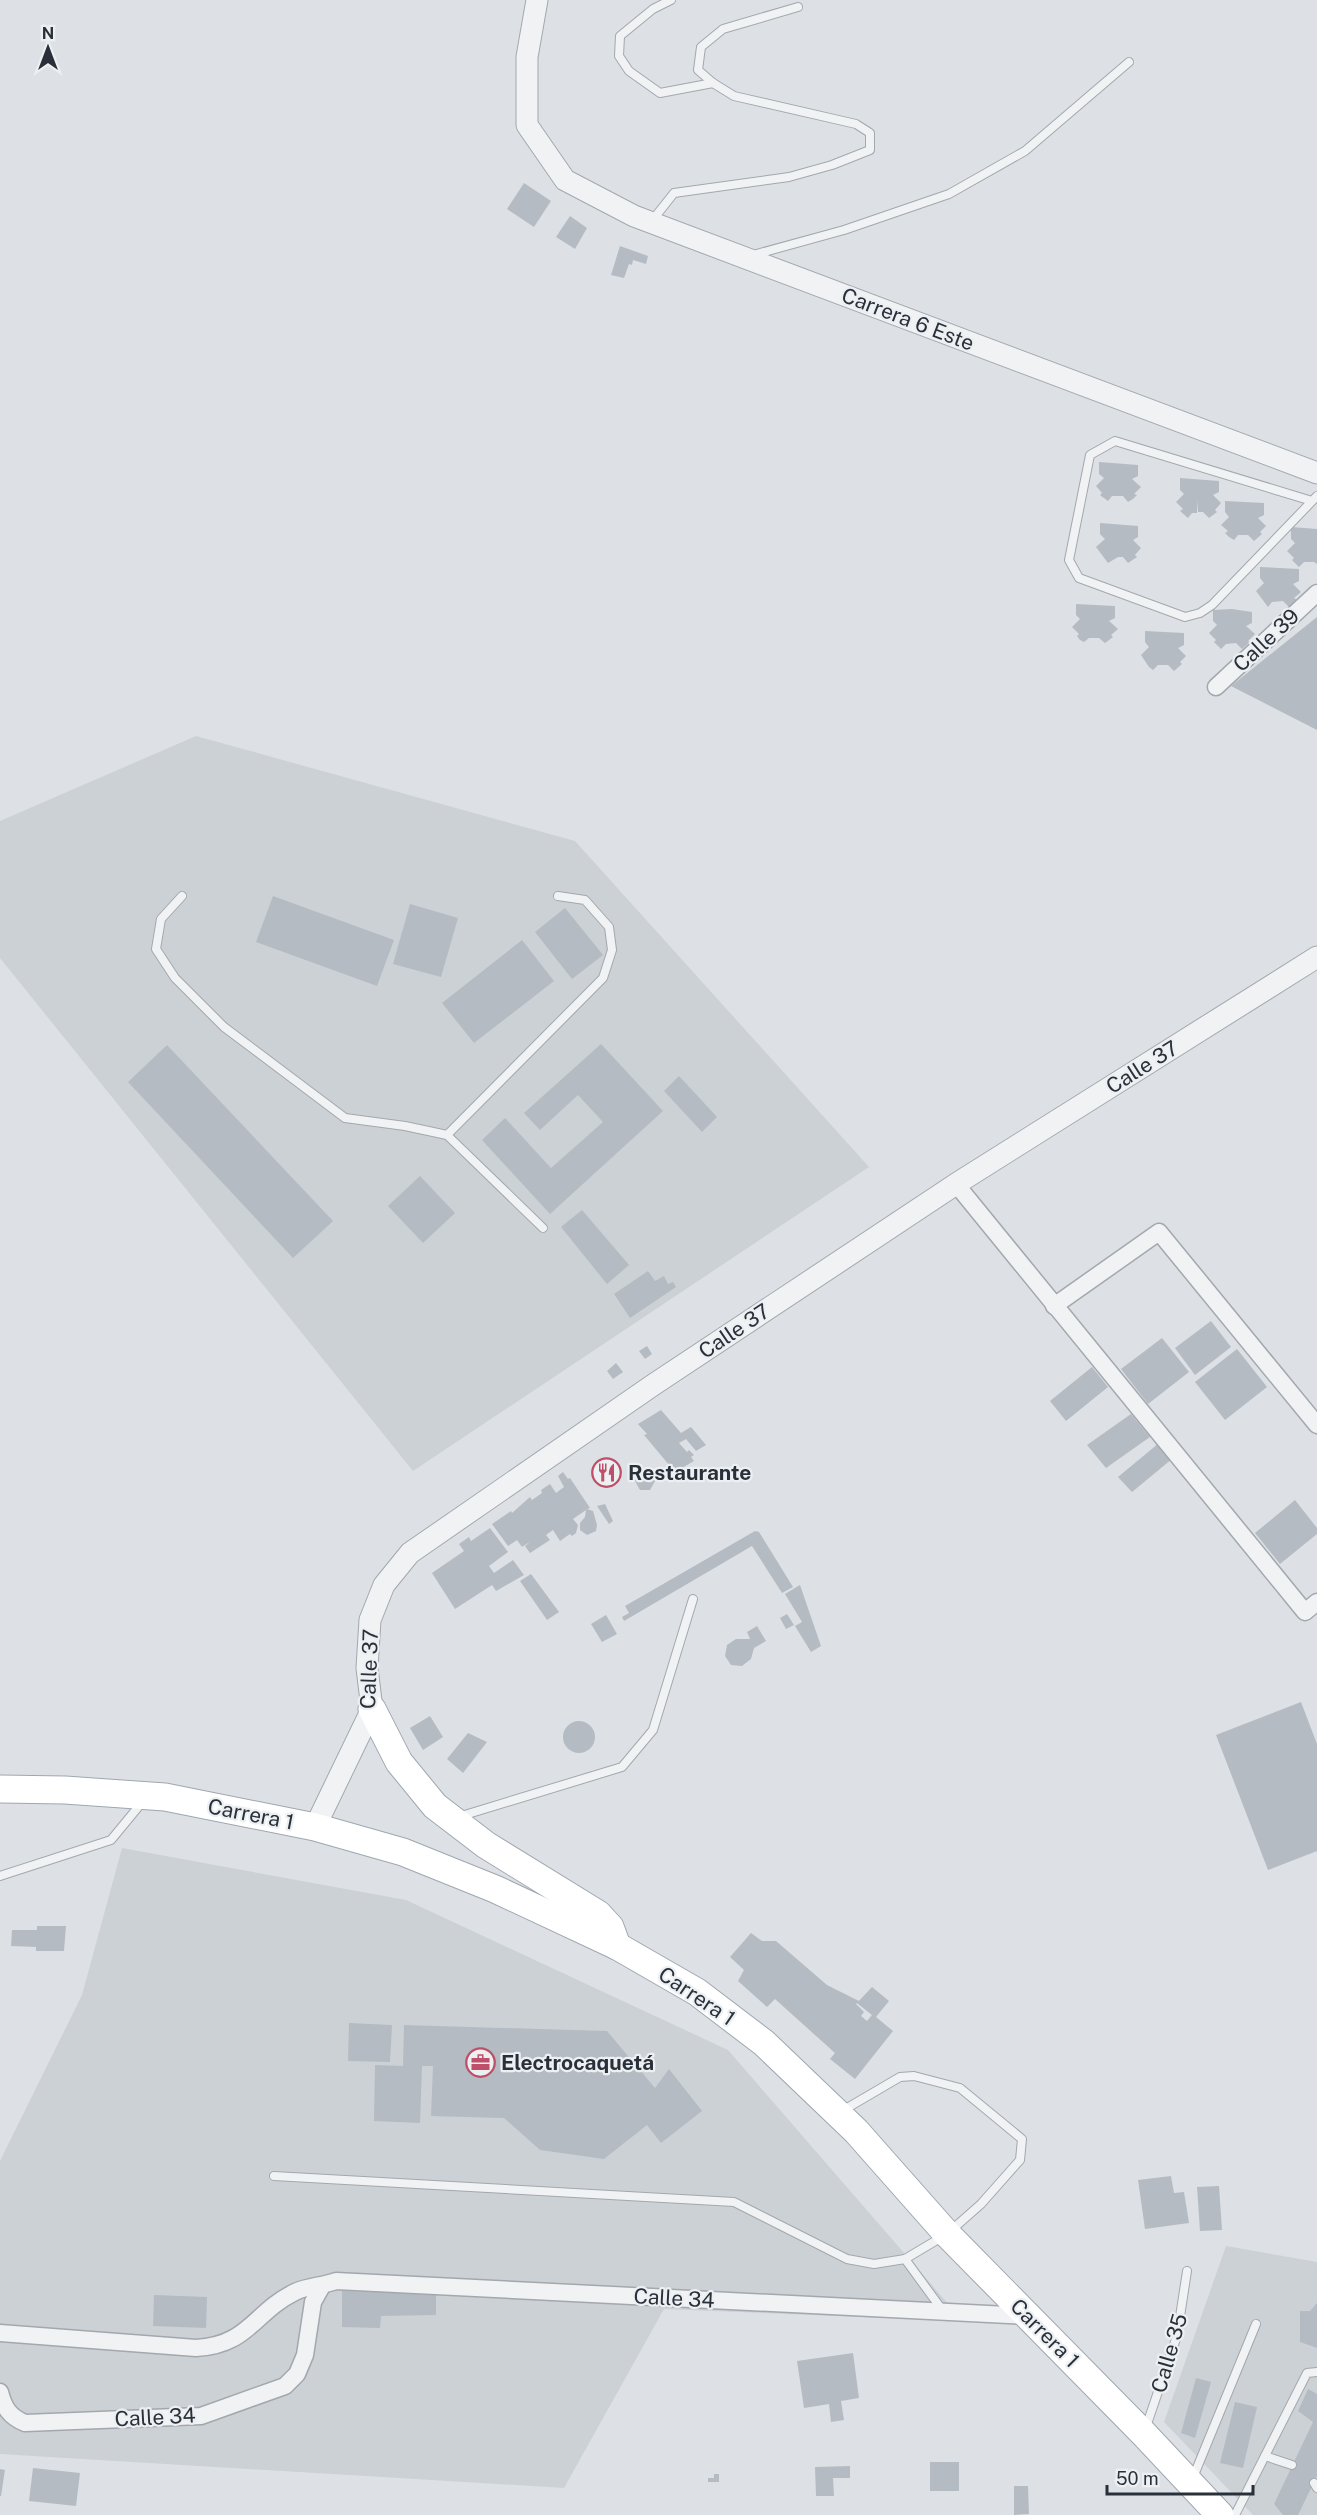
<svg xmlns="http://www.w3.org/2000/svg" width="1317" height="2515" font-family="'Public Sans',sans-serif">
  <rect width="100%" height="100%" fill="#dde1e5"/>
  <g fill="#ccd1d6">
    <polygon points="196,736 575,841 869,1167 413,1471 0,958 0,821"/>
    <polygon points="122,1848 406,1900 728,2050 963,2321 664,2309 564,2488 0,2454 0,2161 82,1995"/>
    <polygon points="1226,2246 1317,2262 1317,2515 1253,2515 1164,2422"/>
  </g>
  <g fill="#b5bbc2">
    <polygon points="524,183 551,201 534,227 507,209"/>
    <polygon points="570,216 587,228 575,249 556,237"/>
    <polygon points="620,246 648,256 646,264 633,260 632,265 629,264 624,278 611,275"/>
    <polygon points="1099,462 1138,465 1138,476 1132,479 1141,487 1134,494 1137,495 1133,499 1128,502 1123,496 1112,496 1108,501 1100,495 1102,493 1096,486 1104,478 1099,474"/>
    <polygon points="1180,478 1219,481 1219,492 1213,495 1221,503 1215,510 1217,512 1209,518 1203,512 1198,512 1197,500 1197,513 1192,513 1188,518 1180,511 1183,509 1176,502 1184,494 1180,490"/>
    <polygon points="1225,501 1264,503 1264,515 1258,518 1266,526 1260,532 1262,534 1254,541 1248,535 1238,535 1234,540 1229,537 1225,533 1228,531 1221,525 1229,517 1225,512"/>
    <polygon points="1100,523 1138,526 1138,537 1133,540 1141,548 1135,555 1137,557 1128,563 1123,557 1118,557 1108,563 1096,547 1105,539 1100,534"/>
    <polygon points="1291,527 1317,529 1317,564 1314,562 1304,562 1299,567 1292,560 1294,558 1287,551 1295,543 1291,539"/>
    <polygon points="1260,567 1299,569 1299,581 1293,584 1301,592 1294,598 1297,600 1289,607 1283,601 1272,602 1268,607 1256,591 1264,583 1260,578"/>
    <polygon points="1076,604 1115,606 1115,618 1109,621 1118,629 1111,635 1113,637 1105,643 1099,638 1089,638 1084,642 1080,640 1077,636 1079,634 1072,627 1080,619 1076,615"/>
    <polygon points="1232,609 1252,612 1252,623 1246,626 1255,634 1248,641 1250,642 1242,649 1236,643 1226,644 1221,649 1214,642 1216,640 1209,633 1217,625 1213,621 1213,610"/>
    <polygon points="1317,617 1317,730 1231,686"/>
    <polygon points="1145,631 1184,633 1184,645 1178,648 1186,656 1180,662 1182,664 1174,671 1168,665 1158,665 1153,670 1149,667 1141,655 1149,647 1145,642"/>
    <polygon points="273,896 394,940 377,986 256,942"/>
    <polygon points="410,904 458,918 441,977 393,964"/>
    <polygon points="565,908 603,955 572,979 535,932"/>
    <polygon points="522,940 554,981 474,1043 442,1003"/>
    <polygon points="601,1044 663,1111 550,1214 482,1140 505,1118 551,1168 603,1122 578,1095 540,1130 524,1113"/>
    <polygon points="167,1045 333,1221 293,1258 128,1082"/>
    <polygon points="679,1076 717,1117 702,1132 664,1091"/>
    <polygon points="420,1176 455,1213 423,1243 388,1206"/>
    <polygon points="582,1210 629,1265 607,1284 561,1227"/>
    <polygon points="648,1271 655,1281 664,1276 668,1284 673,1282 676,1287 630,1318 614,1294"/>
    <polygon points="1211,1321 1231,1347 1195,1375 1175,1348"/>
    <polygon points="1162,1338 1189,1372 1148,1404 1121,1369"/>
    <polygon points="647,1346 652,1354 645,1359 639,1351"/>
    <polygon points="1237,1349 1267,1387 1225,1420 1195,1382"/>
    <polygon points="616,1363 623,1372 613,1379 607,1371"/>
    <polygon points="1092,1367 1108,1387 1066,1421 1050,1401"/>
    <polygon points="661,1410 681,1433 691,1427 706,1445 696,1451 686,1439 679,1443 687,1452 689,1450 694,1455 691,1457 694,1461 675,1472 644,1435 647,1434 638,1424"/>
    <polygon points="1131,1414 1150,1437 1106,1468 1087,1445"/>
    <polygon points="1159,1443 1172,1459 1132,1492 1118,1477"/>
    <polygon points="563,1472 568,1479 570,1478 590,1508 587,1509 593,1511 597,1525 596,1531 587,1535 580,1530 580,1523 585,1517 586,1510 573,1519 578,1525 576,1533 572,1536 570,1534 560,1541 553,1530 546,1535 550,1540 530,1553 525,1546 531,1541 522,1547 517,1540 508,1546 492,1524 511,1511 512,1513 530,1497 532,1500 542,1493 541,1490 550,1484 556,1493 564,1487 558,1476"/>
    <polygon points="649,1473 655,1481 650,1490 640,1490 635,1481 639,1474"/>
    <polygon points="1295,1500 1317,1528 1317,1534 1280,1564 1255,1533"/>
    <polygon points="605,1504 613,1521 609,1524 597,1506"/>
    <polygon points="490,1528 508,1552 489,1566 494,1573 513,1560 524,1575 496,1591 492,1585 455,1609 432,1573 464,1551 459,1544 469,1537 471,1541"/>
    <polygon points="755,1531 759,1532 793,1587 782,1593 752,1546 624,1621 622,1617 629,1613 625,1606"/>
    <polygon points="531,1574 559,1612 547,1620 520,1581"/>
    <polygon points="800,1585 821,1646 811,1652 795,1626 802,1622 785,1594"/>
    <polygon points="787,1614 794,1625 786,1629 780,1618"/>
    <polygon points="606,1615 617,1634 602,1642 591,1624"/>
    <polygon points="757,1626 766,1641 754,1648 751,1659 742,1666 731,1665 725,1656 727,1645 736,1639 750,1639 747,1632"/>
    <polygon points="1301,1702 1317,1744 1317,1851 1268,1870 1216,1735"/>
    <polygon points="430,1716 443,1737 423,1750 410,1728"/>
    <circle cx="579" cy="1737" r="16"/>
    <polygon points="468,1733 487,1742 463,1773 447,1759"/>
    <polygon points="37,1926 66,1926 64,1951 36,1951 36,1947 11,1946 12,1930 37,1930"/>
    <polygon points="751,1933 762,1941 776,1941 827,1985 859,2001 856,2004 864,2012 861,2016 867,2021 872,2015 857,2003 872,1987 889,2001 876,2017 893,2031 855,2079 830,2059 835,2053 775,1999 767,2007 738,1981 744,1970 730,1957"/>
    <polygon points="349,2023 392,2025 390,2062 348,2061"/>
    <polygon points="404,2025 607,2031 655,2088 669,2069 702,2111 661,2143 647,2125 604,2159 540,2150 504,2118 431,2116 433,2066 422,2066 420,2123 374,2121 375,2065 403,2066"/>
    <polygon points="1171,2176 1174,2193 1184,2192 1189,2223 1145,2229 1138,2180"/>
    <polygon points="1219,2186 1222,2230 1200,2231 1197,2187"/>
    <polygon points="342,2291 436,2292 436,2315 381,2316 380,2328 342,2327"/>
    <polygon points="154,2295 207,2297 206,2328 153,2326"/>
    <polygon points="1317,2303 1317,2348 1300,2342 1300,2311 1310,2311"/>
    <polygon points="853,2353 859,2398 841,2401 844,2420 831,2422 829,2404 804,2408 797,2361"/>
    <polygon points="1196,2378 1211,2382 1195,2438 1181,2433"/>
    <polygon points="1308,2389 1317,2394 1317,2476 1298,2515 1283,2515 1274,2504 1313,2422 1298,2411"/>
    <polygon points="1235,2402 1257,2407 1243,2468 1220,2463"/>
    <rect x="930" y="2462" width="29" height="29"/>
    <polygon points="850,2466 850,2478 833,2478 834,2496 816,2496 815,2467"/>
    <polygon points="33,2468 80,2473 76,2506 29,2501"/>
    <polygon points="0,2469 5,2470 1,2496 0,2496"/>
    <polygon points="714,2474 719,2474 719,2482 708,2482 708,2478 714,2478"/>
    <polygon points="1014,2486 1028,2486 1029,2514 1014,2515"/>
  </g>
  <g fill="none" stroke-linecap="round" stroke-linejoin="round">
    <defs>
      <g id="service">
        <polyline points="671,0 653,9 620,36 619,56 629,71 660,93 713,83"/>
        <polyline points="651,222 674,193 789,177 832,165 870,150 870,133 856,124 734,96 713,83 698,70 701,47 723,29 798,7"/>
        <polyline points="753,255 844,230 949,194 1025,151 1129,62"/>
        <polyline points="1312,501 1115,441 1090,455 1069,560 1079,578 1185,617 1200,613 1212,605 1317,496"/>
        <polyline points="182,896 161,919 156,949 175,978 224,1027 345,1118 405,1126 447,1135 543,1228"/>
        <polyline points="447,1135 603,978 612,950 609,927 585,900 558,896"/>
        <polyline points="458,1817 622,1767 653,1730 693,1599"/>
        <polyline points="0,1876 111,1840 144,1800"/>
        <polyline points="274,2176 734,2202 847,2259 874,2264 905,2259 947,2234 981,2204 1020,2160 1022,2139 960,2088 914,2076 900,2077 842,2111"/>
        <polyline points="905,2259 943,2311"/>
        <polyline points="1145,2430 1177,2336 1187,2271"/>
        <polyline points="1265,2456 1292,2465"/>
        <polyline points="1192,2480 1256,2324"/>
        <polyline points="1314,2483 1317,2488"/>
        <polyline points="1235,2515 1307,2373 1317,2372"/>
      </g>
      <g id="minor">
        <polyline points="1216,687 1317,593"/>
        <polyline points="956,1184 1305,1612 1317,1602"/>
        <polyline points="1054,1306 1159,1232 1317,1425"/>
        <path d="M0 2333 196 2348C249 2345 254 2312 295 2292 307 2286 323 2286 336 2281L1028 2316"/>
        <path d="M0 2392C4 2408 10 2417 25 2423L201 2416 285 2386 297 2374 305 2355 313 2302 322 2286"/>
      </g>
      <g id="tertiary">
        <polyline points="537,0 527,57 527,125 565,180 634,216 1317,473"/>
        <polyline points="315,1827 372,1709 367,1668 370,1620 384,1585 410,1553 653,1385 956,1184 1317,957"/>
      </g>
      <g id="primary">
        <polyline points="372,1709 399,1762 435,1806 486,1845 598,1914 610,1927 617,1946"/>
        <polyline points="0,1789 65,1790 165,1797 315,1827 403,1852 495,1889 617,1946 697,1992 764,2043 856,2131 947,2234 1143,2433 1220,2515"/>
      </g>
    </defs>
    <use href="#service" stroke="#a3a8ae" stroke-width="10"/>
    <use href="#minor" stroke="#a3a8ae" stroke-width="19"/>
    <use href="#tertiary" stroke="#a3a8ae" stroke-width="23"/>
    <use href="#primary" stroke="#9ea7b0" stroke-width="29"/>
    <use href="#service" stroke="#f0f2f4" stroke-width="8"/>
    <use href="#minor" stroke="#f0f2f4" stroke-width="16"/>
    <use href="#tertiary" stroke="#f0f2f4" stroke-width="21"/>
    <use href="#primary" stroke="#fff" stroke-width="27"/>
  </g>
  <defs>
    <symbol id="restaurant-ring" viewBox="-11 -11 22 22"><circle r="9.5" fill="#edf0f3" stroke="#bf4e68" stroke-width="1.5"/><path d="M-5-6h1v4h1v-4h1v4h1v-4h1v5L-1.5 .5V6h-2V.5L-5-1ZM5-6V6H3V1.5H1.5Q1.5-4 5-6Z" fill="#bf4e68"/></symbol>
    <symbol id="office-ring" viewBox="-11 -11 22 22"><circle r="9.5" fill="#edf0f3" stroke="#bf4e68" stroke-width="1.5"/><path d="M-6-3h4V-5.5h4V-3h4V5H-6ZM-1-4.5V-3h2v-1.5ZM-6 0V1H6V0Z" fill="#bf4e68"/></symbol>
  </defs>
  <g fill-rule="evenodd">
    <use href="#restaurant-ring" x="590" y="1456" width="33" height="33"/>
    <use href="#office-ring" x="464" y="2046" width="33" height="33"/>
  </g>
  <g text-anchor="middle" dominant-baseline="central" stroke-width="4.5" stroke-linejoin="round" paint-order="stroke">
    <g font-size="21" fill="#29303a" stroke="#edf0f3">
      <text transform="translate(908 319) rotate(21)">Carrera 6 Este</text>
      <text transform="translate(1266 640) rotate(-43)">Calle 39</text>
      <text transform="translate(1142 1067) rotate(-32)">Calle 37</text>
      <text transform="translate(734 1331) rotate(-34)">Calle 37</text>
      <text transform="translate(369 1669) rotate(-88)">Calle 37</text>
      <text transform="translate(251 1814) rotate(11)">Carrera 1</text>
      <text transform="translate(697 1996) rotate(34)">Carrera 1</text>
      <text transform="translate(674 2298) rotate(3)">Calle 34</text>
      <text transform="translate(1045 2333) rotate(45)">Carrera 1</text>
      <text transform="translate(1169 2353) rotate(-74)">Calle 35</text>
      <text transform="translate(155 2417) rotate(-3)">Calle 34</text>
    </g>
    <g font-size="21" font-weight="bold" fill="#29303a" stroke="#edf0f3" text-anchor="start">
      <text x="628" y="1472">Restaurante</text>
      <text x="501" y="2062">Electrocaquetá</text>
    </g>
  </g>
  <g transform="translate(48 48)" stroke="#edf0f3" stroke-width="4.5" paint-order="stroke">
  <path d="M0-4.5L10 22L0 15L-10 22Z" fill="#29303a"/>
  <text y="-9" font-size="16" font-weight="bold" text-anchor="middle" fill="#29303a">N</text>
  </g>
  <path d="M1107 2485v9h146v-9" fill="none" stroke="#29303a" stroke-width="3"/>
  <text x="1116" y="2485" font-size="18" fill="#29303a" stroke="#edf0f3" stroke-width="4.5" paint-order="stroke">50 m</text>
</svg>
